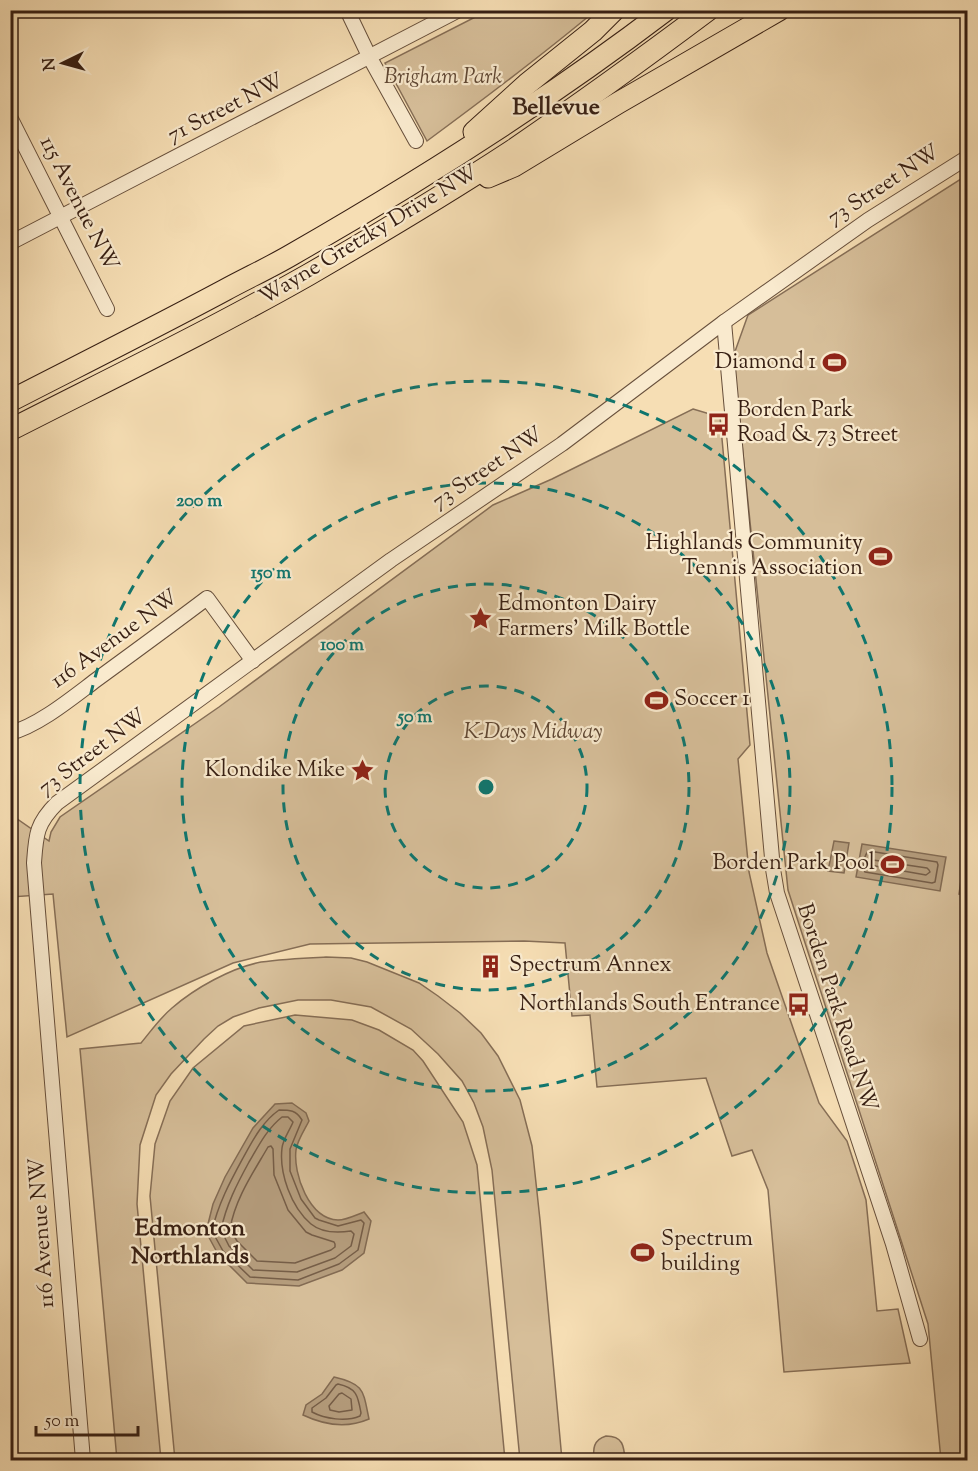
<svg xmlns="http://www.w3.org/2000/svg" width="978" height="1471" font-family="'Sorts Mill Goudy',serif">
  <rect width="100%" height="100%" fill="#f6deb4"/>
  <filter id="stains"><feTurbulence type="fractalNoise" baseFrequency=".00333" numOctaves="4"/><feColorMatrix values="0 0 0 0 .2 0 0 0 0 .09 0 0 0 0 .02 0 0 0 .5 -.17"/></filter>
  <radialGradient id="worn" r=".72"><stop offset=".6" stop-color="#630" stop-opacity="0"/><stop offset="1" stop-color="#630" stop-opacity=".3"/></radialGradient>
  <g fill="#d6be99" stroke="#866e56" stroke-width="1.5">
    <path d="M487 11H595C541 56 484 99 427 141L385 63Z"/>
    <polygon points="967,175 967,1460 941,1460 928,1324 788,890 733,357 748,315"/>
    <polygon points="693,409 720,417 750,745 738,759 749,872 767,953 819,1103 847,1141 866,1200 877,1311 898,1309 910,1363 784,1372 768,1190 752,1150 732,1156 706,1078 597,1087 590,1015 572,1016 565,943 524,941 310,944 233,963 67,1037 53,894 11,897 10,814 49,841 51,832 60,817 219,707 493,505 552,479"/>
    <path d="M326 957 351 958 367 962 419 983 438 996 460 1013 481 1033 498 1056 520 1100 532 1146 540 1220 562 1460H520L492 1170 483 1127 474 1103 462 1081 438 1054 411 1029 371 1007 331 1000H298L259 1008 233 1017 218 1026 204 1039 171 1074 156 1095 140 1145 137 1204 161 1460H117L80 1049 141 1043C151 1031 160 1018 172 1008 195 988 231 968 261 962 282 959 305 958 326 957Z"/>
    <polygon points="295,1015 352,1020 379,1030 413,1050 423,1061 463,1122 477,1165 505,1460 175,1460 150,1196 155,1144 170,1101 193,1068 244,1026"/>
    <path d="M606 1436C623 1436 624 1446 625 1460H594C593 1449 593 1440 606 1436Z"/>
  </g>
  <g fill="#b59d7d" stroke="#836b53" stroke-width="1.5">
    <polygon points="834,841 849,843 844,873 828,871"/>
    <polygon points="862,844 946,857 940,891 856,877"/>
    <polygon points="964,860 967,861 967,895 959,894"/>
    <path d="M292 1103 306 1113 309 1121C305 1129 297 1141 296 1150 293 1174 309 1219 338 1220 346 1220 356 1215 364 1212L371 1221 364 1253 342 1270 299 1286 247 1283 218 1254 206 1232 213 1204 225 1177 253 1128 275 1104Z"/>
    <path d="M334 1377C365 1384 363 1391 369 1419 346 1429 324 1425 303 1415L306 1405 322 1394Z"/>
  </g>
  <g fill="none" stroke-linecap="round" stroke-linejoin="round">
    <g stroke="#765e48" stroke-width="1.5">
      <path d="M869 851 937 862 938 865 935 882 932 883 865 872C862 868 864 854 869 851Z"/>
      <polygon points="873,860 927,868 929,870 930,872 926,875 875,866 872,864"/>
      <path d="M279 1110C290 1110 296 1110 302 1120L290 1149V1171L301 1199 315 1218 319 1220 338 1226 361 1220 364 1223 358 1250 339 1264 298 1280 250 1277 223 1251 212 1231C218 1204 230 1182 243 1158 253 1140 262 1122 279 1110Z"/>
      <path d="M282 1117H288L293 1122C290 1130 283 1139 282 1148 279 1173 291 1207 311 1224 322 1233 338 1233 351 1231L354 1234 351 1246 335 1258 297 1272 253 1270 229 1246 221 1230C226 1205 237 1184 249 1162 259 1145 267 1129 282 1117Z"/>
      <path d="M271 1146 273 1149 274 1175 288 1210 306 1232 312 1235 334 1242 335 1244V1247L331 1250 295 1263 257 1261 237 1241 230 1229C235 1199 253 1173 268 1147Z"/>
      <path d="M338 1384C357 1388 358 1396 361 1413L360 1416C346 1422 325 1419 312 1412V1408L326 1398 336 1385Z"/>
      <polygon points="342,1393 351,1399 352,1410 339,1412 330,1410 329,1406 339,1394"/>
    </g>
    <defs>
      <g id="street">
        <polyline points="347,10 370,58 416,141"/>
        <polyline points="10,12 14,10"/>
        <polyline points="10,117 107,309"/>
        <polyline points="10,243 459,10"/>
        <polyline points="724,322 773,869 777,893 893,1244 920,1339"/>
        <path d="M10 733C38 726 72 698 96 680 133 653 170 626 207 598L253 661"/>
        <path d="M83 1460 34 863C36 835 36 824 57 803L391 560 562 444 724 322 868 220 968 157"/>
      </g>
      <g id="primary">
        <polyline points="474,132 527,84 593,31 614,10"/>
        <polyline points="488,177 514,166 618,103 779,10"/>
        <path d="M10 401C82 364 154 328 225 290 247 278 271 267 293 254 422 180 548 100 666 10"/>
        <path d="M10 430C110 379 211 330 308 275 377 235 446 194 513 150 579 105 644 58 708 10"/>
      </g>
    </defs>
    <use href="#street" stroke="#674f3b" stroke-width="16"/>
    <use href="#primary" stroke="#371f13" stroke-width="23"/>
    <use href="#street" stroke="#f9eace" stroke-width="14"/>
    <use href="#primary" stroke="#f6deb4" stroke-width="21"/>
  </g>
  <g fill="none" stroke="#0f766e" stroke-width="3" stroke-dasharray="10 8">
    <circle cx="486" cy="787" r="101"/>
    <circle cx="486" cy="787" r="203"/>
    <circle cx="486" cy="787" r="304"/>
    <circle cx="486" cy="787" r="406"/>
  </g>
  <defs>
    <symbol id="stadium-bare" viewBox="-9 -9 18 18"><path d="M0-5a6.5 5 0 1 0 0 10a6.5 5 0 1 0 0-10ZM-3.5-1.8h7v3.6h-7Z" fill="#8f2418" stroke="#f9eace" stroke-width="2.5" paint-order="stroke"/></symbol>
    <symbol id="bus-bare" viewBox="-9 -9 18 18"><path d="M-5-6H5V4H4V6H2V4H-2V6H-4V4H-5ZM-3.5-4V0h7V-4ZM-3.5 1.2v1.5H-2V1.2ZM2 1.2v1.5H3.5V1.2Z" fill="#8f2418" stroke="#f9eace" stroke-width="2.5" paint-order="stroke"/></symbol>
    <symbol id="sight-bare" viewBox="-9 -9 18 18"><path d="M0-6L1.8-2.2L6-1.7L2.9 1.2L3.7 5.4L0 3.3L-3.7 5.4L-2.9 1.2L-6-1.7L-1.8-2.2Z" fill="#8f2418" stroke="#f9eace" stroke-width="2.5" paint-order="stroke"/></symbol>
    <symbol id="building-bare" viewBox="-9 -9 18 18"><path d="M-4-6H4V6H1V3H-1V6H-4ZM-2.5-4.3h1.7v1.8h-1.7ZM.8-4.3h1.7v1.8H.8ZM-2.5-1h1.7V.8h-1.7ZM.8-1h1.7V.8H.8Z" fill="#8f2418" stroke="#f9eace" stroke-width="2.5" paint-order="stroke"/></symbol>
  </defs>
  <g fill-rule="evenodd">
    <use href="#stadium-bare" x="818" y="346" width="33" height="33"/>
    <use href="#bus-bare" x="702" y="408" width="33" height="33"/>
    <use href="#stadium-bare" x="864" y="540" width="33" height="33"/>
    <use href="#sight-bare" x="464" y="602" width="33" height="33"/>
    <use href="#stadium-bare" x="640" y="684" width="33" height="33"/>
    <use href="#sight-bare" x="346" y="754" width="33" height="33"/>
    <use href="#stadium-bare" x="876" y="848" width="33" height="33"/>
    <use href="#building-bare" x="474" y="950" width="33" height="33"/>
    <use href="#bus-bare" x="782" y="988" width="33" height="33"/>
    <use href="#stadium-bare" x="626" y="1236" width="33" height="33"/>
  </g>
  <g text-anchor="middle" dominant-baseline="central" stroke-width="4.5" stroke-linejoin="round" paint-order="stroke">
    <g font-size="22" font-style="italic" fill="#5f4734" stroke="#f9eace">
      <text x="443" y="78">Brigham Park</text>
      <text x="533" y="733">K-Days Midway</text>
    </g>
    <g font-size="22" fill="#371f13" stroke="#f9eace">
      <text transform="translate(226 109) rotate(-27)">71 Street NW</text>
      <text transform="translate(884 186) rotate(-33)">73 Street NW</text>
      <text transform="translate(78 204) rotate(63)">115 Avenue NW</text>
      <text transform="translate(369 236) rotate(-31)">Wayne Gretzky Drive NW</text>
      <text transform="translate(488 469) rotate(-34)">73 Street NW</text>
      <text transform="translate(115 640) rotate(-36)">116 Avenue NW</text>
      <text transform="translate(93 753) rotate(-37)">73 Street NW</text>
      <text transform="translate(836 1008) rotate(72)">Borden Park Road NW</text>
      <text transform="translate(43 1233) rotate(-94)">116 Avenue NW</text>
    </g>
    <g font-size="22" fill="#371f13" stroke="#f9eace" text-anchor="end">
      <text x="816" y="363">Diamond 1</text>
      <text x="737" y="411" text-anchor="start">Borden Park<tspan x="737" dy="25">Road &amp; 73 Street</tspan></text>
      <text x="863" y="544">Highlands Community<tspan x="863" dy="25">Tennis Association</tspan></text>
      <text x="498" y="605" text-anchor="start">Edmonton Dairy<tspan x="498" dy="25">Farmers' Milk Bottle</tspan></text>
      <text x="674" y="700" text-anchor="start">Soccer 1</text>
      <text x="345" y="771">Klondike Mike</text>
      <text x="875" y="864">Borden Park Pool</text>
      <text x="509" y="966" text-anchor="start">Spectrum Annex</text>
      <text x="780" y="1005">Northlands South Entrance</text>
      <text x="661" y="1240" text-anchor="start">Spectrum<tspan x="661" dy="25">building</tspan></text>
    </g>
    <g font-size="24" font-weight="bold" fill="#371f13" stroke="#f9eace">
      <text x="556" y="108">Bellevue</text>
      <text x="190" y="1229">Edmonton<tspan x="190" dy="28">Northlands</tspan></text>
    </g>
  </g>
  <circle cx="486" cy="787" r="9" fill="#0f766e" stroke="#f9eace" stroke-width="3"/>
  <g font-size="18" text-anchor="middle" font-weight="bold" fill="#0f766e" stroke="#f9eace" stroke-width="4.5" stroke-linejoin="round" paint-order="stroke">
    <text x="199" y="506">200 m</text>
    <text x="271" y="578">150 m</text>
    <text x="342" y="650">100 m</text>
    <text x="415" y="722">50 m</text>
  </g>
  <rect width="978" height="1471" fill="none" stroke="#f6deb4" stroke-width="36"/>
  <rect x="12" y="12" width="954" height="1447" fill="none" stroke="#371f13" stroke-width="3"/>
  <rect x="18" y="18" width="942" height="1435" fill="none" stroke="#371f13" stroke-width="1.5"/>
  <g transform="translate(63 63) rotate(265)" stroke="#f9eace" stroke-width="4.5" paint-order="stroke">
  <path d="M0-4.5L10 22L0 15L-10 22Z" fill="#371f13"/>
  <text y="-9" font-size="16" font-weight="bold" text-anchor="middle" fill="#371f13">N</text>
  </g>
  <path d="M36 1426v9h102v-9" fill="none" stroke="#371f13" stroke-width="3"/>
  <text x="45" y="1426" font-size="18" fill="#371f13" stroke="#f9eace" stroke-width="4.5" paint-order="stroke">50 m</text>
  <rect width="100%" height="100%" filter="url(#stains)"/>
  <rect width="100%" height="100%" fill="url(#worn)"/>
</svg>
